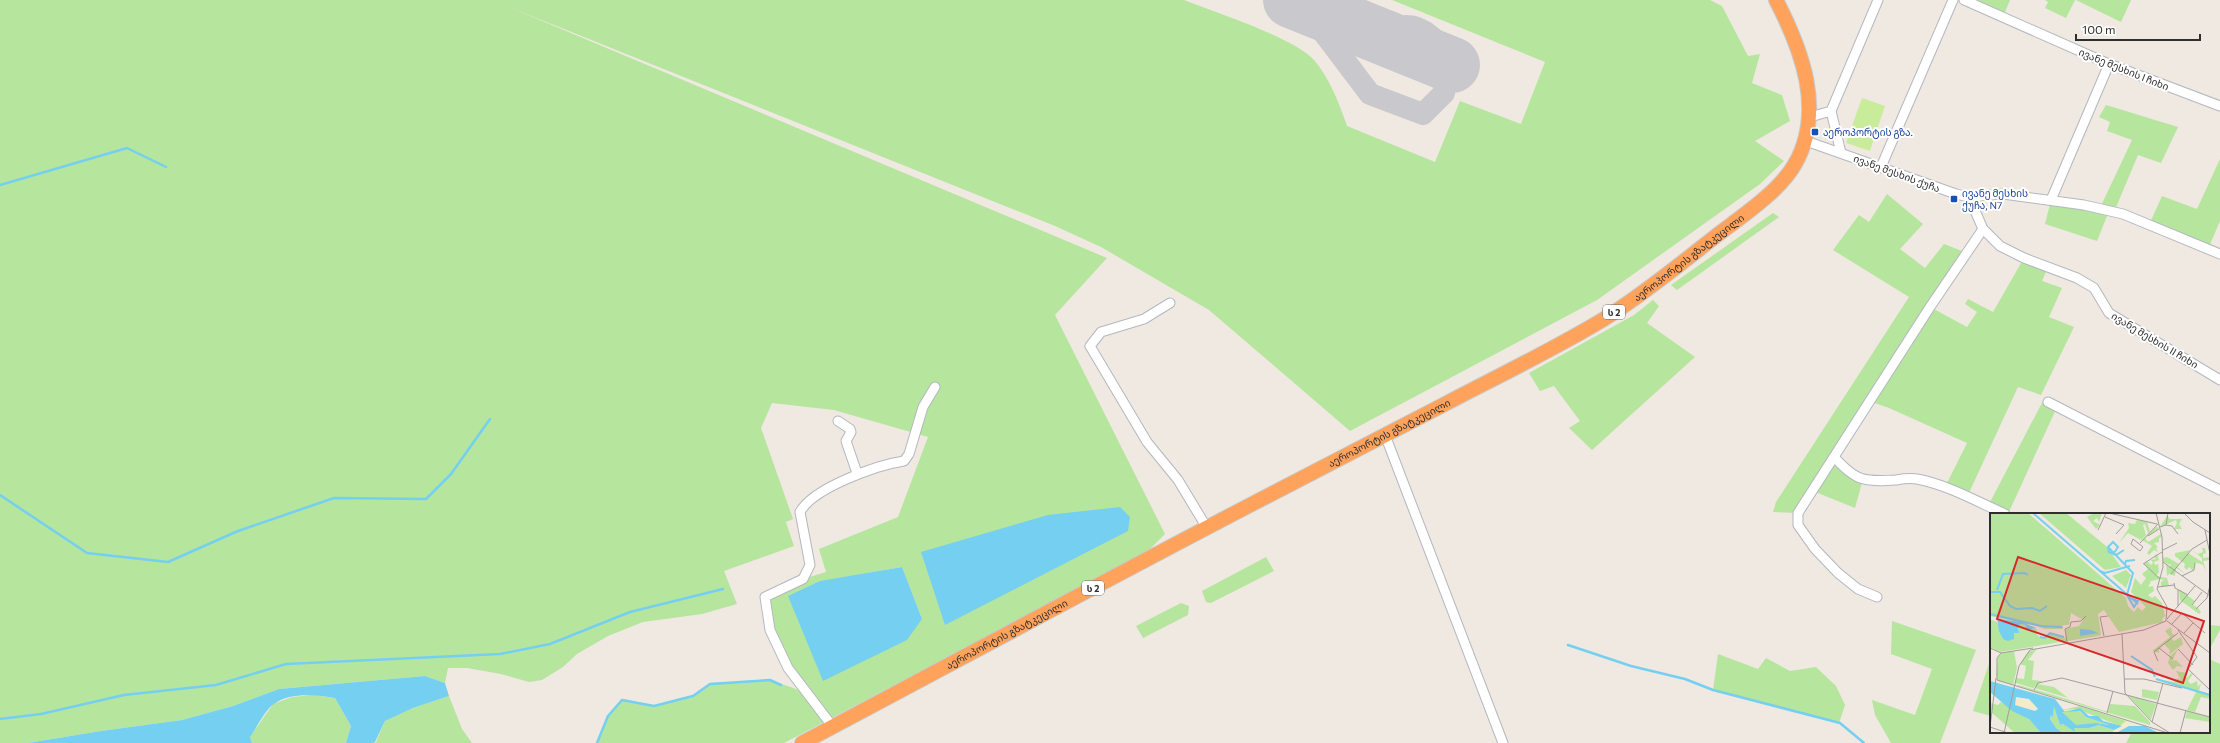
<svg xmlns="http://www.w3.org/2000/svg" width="2220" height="743" font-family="Commissioner,'Noto Sans Georgian',sans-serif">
  <rect width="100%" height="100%" fill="#efe9e1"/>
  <g fill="#b6e59e" fill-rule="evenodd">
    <path d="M0 0H1184C1214 12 1295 38 1314 60 1330 79 1339 103 1347 126L1435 162 1460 101 1521 124 1545 62 1392 0H1710L1722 6 1748 56 1760 54 1752 83 1782 95 1790 121 1755 141 1784 161 1760 184 1597 300 1350 431 1209 310 1101 247 1055 226 509 7 1107 258 1055 315 1165 534 1146 553 784 743H597L608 716 622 700 654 706 693 696 710 684 770 680 808 693 788 668 770 630 765 597 803 579 826 572 819 549 898 517 928 437 834 410 772 403 761 428 793 519 786 522 794 546 724 571 737 604 702 614 643 622 608 636 577 654 563 667 542 680 529 682 501 674 467 668H448L445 683 425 676 279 689 233 706 182 720 101 731 28 743H0ZM902 567 922 619 867 573Z"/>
    <polygon points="1975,0 2010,0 2003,17 1974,4"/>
    <polygon points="2045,0 2075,0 2066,18 2045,8 2048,2"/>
    <polygon points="2076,0 2131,0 2121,22"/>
    <polygon points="2106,105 2178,127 2161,163 2138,155 2114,212 2109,211 2097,241 2045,224 2051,200 2100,208 2132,140 2107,131 2110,122 2099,117"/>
    <polygon points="2220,159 2220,221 2208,249 2149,225 2162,196 2197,209"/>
    <polygon points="1887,194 1923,224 1900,249 1925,268 1944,244 1967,253 1930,307 1967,327 1977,312 1965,304 1968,299 1993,312 2024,258 2048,267 2042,281 2062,288 2049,317 2074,327 2041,395 2018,387 1967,497 1945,487 1967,443 1889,408 1869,401 1834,457 1863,479 1855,508 1813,491 1798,513 1773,512 1776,502 1909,297 1833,250 1859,215 1869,222"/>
    <polygon points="1773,213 1779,217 1677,290 1671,285"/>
    <polygon points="1653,300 1659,306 1647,323 1695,357 1592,450 1569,428 1580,421 1554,386 1540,391 1529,373 1634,315"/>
    <polygon points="2044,399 2057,407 2008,514 1988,506"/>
    <polygon points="1266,557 1274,571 1211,603 1206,602 1202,591"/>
    <polygon points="1181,603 1189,606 1188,615 1143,638 1136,626"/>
    <polygon points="1892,621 1976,650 1940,743 1891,743 1875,715 1872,700 1915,715 1932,669 1891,654"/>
    <polygon points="2209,625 2220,626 2220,630 2209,650"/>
    <polygon points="1718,654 1758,669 1766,658 1790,671 1816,667 1836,686 1845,705 1839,723 1713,690"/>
    <polygon points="1991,658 1991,716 1973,711"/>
    <polygon points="2209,659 2220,664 2220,743 2126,743 2132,732 2209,732"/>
    <polygon points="313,695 335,698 351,726 346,743 252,743 250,737 273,704 292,697"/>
    <polygon points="449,696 462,729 472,743 373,743 376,742 385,721 413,708"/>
  </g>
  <polygon fill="#c9ec9a" points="1862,98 1885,106 1870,151 1846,143"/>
  <g fill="#75cff0">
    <polygon points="1120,507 1130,517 1128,531 945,625 921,552 1048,515"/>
    <polygon points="902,567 922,619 907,640 823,681 788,596 820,581"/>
    <path d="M425 676 445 683 449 696 413 708 385 721 375 742 373 743H346L351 726 335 698C316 695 290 692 274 704 266 708 256 729 250 737L252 743H28L101 731 182 720 233 706 279 689Z"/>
  </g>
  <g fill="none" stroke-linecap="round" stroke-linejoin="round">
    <g stroke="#75cff0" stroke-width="2.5">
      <polyline points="0,185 127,148 166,167"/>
      <polyline points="0,495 87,553 168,562 238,531 334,498 426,499 451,474 490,419"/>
      <polyline points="1568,645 1631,666 1685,679 1713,690 1840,723 1864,743"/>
      <polyline points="0,719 41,714 124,695 216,685 286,664 500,654 550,644 630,612 723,589"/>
      <polyline points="597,743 608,716 622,700 654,706 693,696 710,684 770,680 781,685"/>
    </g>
    <path stroke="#c9c8cc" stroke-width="22" d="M1302 0V4L1370 94 1423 114 1444 93C1445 83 1447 72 1446 62 1443 44 1424 25 1405 26 1394 26 1385 30 1375 33"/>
    <polyline stroke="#c9c8cc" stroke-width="56" points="1291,0 1452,65"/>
    <defs>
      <g id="minor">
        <polyline points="1964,0 2109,64 2220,106"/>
        <polyline points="1831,111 1841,153"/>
        <polyline points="1810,117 1831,111 1878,0"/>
        <polyline points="1806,141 1956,194 1969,197 2003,194 2084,205 2123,214 2220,254"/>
        <polyline points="1881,167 1953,0"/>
        <polyline points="1969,197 1983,229 2000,246 2024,258 2077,278 2094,288 2109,313 2220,380"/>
        <polyline points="2051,200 2109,64"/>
        <polyline points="1170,303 1144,319 1101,332 1090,346 1147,442 1178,480 1207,528"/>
        <polyline points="2048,402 2220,490"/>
        <polyline points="838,421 850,429 851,432 846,441 857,473"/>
        <polyline points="1385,435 1503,743"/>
        <path d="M1834 457C1856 481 1863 482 1896 480 1902 479 1910 478 1917 479 1948 485 1976 501 2005 514"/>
        <polyline points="1877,597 1858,589 1838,573 1815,549 1798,525 1798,513 1930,307 1983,229"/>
        <path d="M833 727 788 668 770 630 765 597 803 579 810 565 800 512C813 488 877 465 904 461L909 454 923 407 935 387"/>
      </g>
      <g id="highway">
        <path id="s1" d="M802 743C953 663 1104 581 1256 502 1319 469 1382 436 1445 404 1498 376 1553 350 1604 319 1644 294 1680 264 1716 236 1742 216 1779 192 1795 164 1825 111 1802 50 1776 0"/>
      </g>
    </defs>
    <use href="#minor" stroke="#b4b7c1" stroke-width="11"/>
    <use href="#highway" stroke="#c9c9c9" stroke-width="16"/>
    <use href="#minor" stroke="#fff" stroke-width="9"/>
    <use href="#highway" stroke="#ffa35c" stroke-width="14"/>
  </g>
  <g fill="#1a4fb4" stroke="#fff" stroke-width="1.5">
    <rect x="1811" y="128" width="8" height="8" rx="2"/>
    <rect x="1950" y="195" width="8" height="8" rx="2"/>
  </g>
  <g text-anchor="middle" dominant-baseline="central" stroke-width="4" stroke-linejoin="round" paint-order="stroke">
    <g fill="#fff" stroke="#6d6d6d" stroke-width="1">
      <rect x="1603" y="305" width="22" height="14" rx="3"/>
      <rect x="1082" y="581" width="22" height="14" rx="3"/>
    </g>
    <g font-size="9" font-weight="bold" fill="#2e2e2e">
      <text x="1614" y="312">ს 2</text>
      <text x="1093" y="588">ს 2</text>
    </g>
    <g font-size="10" fill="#2e2e2e" stroke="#fff">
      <text transform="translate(2124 69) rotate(22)">ივანე მესხის I ჩიხი</text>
      <text transform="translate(1897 173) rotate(20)">ივანე მესხის ქუჩა</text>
      <text stroke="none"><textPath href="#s1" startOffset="1012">აეროპორტის გზატკეცილი</textPath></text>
      <text transform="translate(2155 340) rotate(31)">ივანე მესხის II ჩიხი</text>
      <text stroke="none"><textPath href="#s1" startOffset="664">აეროპორტის გზატკეცილი</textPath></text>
      <text stroke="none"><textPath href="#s1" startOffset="232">აეროპორტის გზატკეცილი</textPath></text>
    </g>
    <g font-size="10" fill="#164399" stroke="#fff" text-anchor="start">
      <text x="1823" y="132">აეროპორტის გზა.</text>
      <text x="1962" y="193">ივანე მესხის<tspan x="1962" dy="12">ქუჩა, N7</tspan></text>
    </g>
  </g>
  <g transform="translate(1990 513)">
    <rect width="220" height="220" fill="#efe9e1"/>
    <path d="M0 0H38L136 85 138 93 144 99 148 94 152 98 156 94 141 79 145 65 151 72 156 65 152 61 158 56 154 51 157 48 161 52 163 50 161 47 166 46 164 43 167 41 169 47 164 49 165 52 168 51 169 59 166 63 177 65 179 73H171V69L174 67 170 66 161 68 158 74 163 73 164 78 158 82 162 85 165 83 172 90 175 103 172 106 173 109 129 119 114 97 108 101 111 122 108 123 10 139 0 134V106L7 109 13 126 29 117 28 113 31 111 36 112 38 117 46 115 47 122 52 125 60 120 76 125 75 116 89 113 93 107 81 100 79 112H73V116H54L47 113 0 103ZM49 0H76L116 33 131 54 115 57ZM104 0H112L109 9 107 5 103 8 110 12 106 16 97 4ZM177 3 180 6H192L189 11 192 16H184L187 10 186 7 170 14ZM147 7 157 9 160 18 158 20 155 11 153 12 156 22 151 27 138 20 129 30 139 15 138 10 145 11ZM166 14 169 15 155 25 158 29 171 21 172 24 169 25V29L164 30 168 34 166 35 168 39 164 37 159 42 157 40 162 33 152 27ZM212 35H215L216 40 213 41V45L220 44V47L213 48 216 58 213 52 208 50H205L203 58 199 54 197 57 194 54 195 51 185 43V40L201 37 198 40 212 49V45L202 37 208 41 213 39ZM177 44 189 51 187 54 196 61 186 55 185 63 179 61 177 63 176 51 180 54 181 52 173 49V45ZM136 57 141 62 136 75 122 63ZM189 76 205 88 202 91 208 95 211 99 209 101 190 87ZM181 114 182 121 186 122 181 125 184 128 191 124 193 131 179 142 180 137 174 131 169 135V140L162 138 180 124 175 118ZM47 136 38 147 44 148 42 167 52 168 43 175 26 170V165L34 166 36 153 30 151 38 139ZM188 136 182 148 186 147 193 154 187 153 183 157 178 150 180 143ZM24 138 27 155 23 172 8 168 6 162 8 144 12 140ZM186 158 197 160 194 162 197 165 201 160 203 161 198 168 201 171 207 168 208 174 211 170 209 178 220 181V186L211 184 205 199 197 197 206 179 166 166 184 169 188 165 191 167ZM48 171 64 174 78 185 45 175ZM27 173 28 172 57 180 118 199 120 191 145 193 160 209V212ZM152 176 169 179 167 187 152 184ZM138 182 166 191 161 206H160ZM11 189 39 206 51 220H25L2 200 0 190 8 192ZM90 193 136 208 130 213 87 196 72 197ZM64 194 70 212 73 211 83 217 84 215H99L109 212 124 217 122 220H73L66 215 60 206 61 202 63 205ZM88 197 96 204 121 212 106 210 83 214 70 208 67 200 69 198 74 202 72 198ZM197 198 220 204V209L195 205Z" fill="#b6e59e"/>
    <path d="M25 187 43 188 48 196 25 192ZM136 208 155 213 135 214 122 220Z" fill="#f3ecc5"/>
    <path d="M7 106 32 109 46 115 36 117V112L31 111 28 113 29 120H24V126L18 128 13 126 9 118ZM90 116 101 117 108 120 90 123ZM0 168 65 186 75 199 90 195 99 203H108L113 208 132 213 124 217 109 212 99 215H84L85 219 73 211 70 212 64 194 63 205 61 202 60 206 66 215 73 220H51L39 206 22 198 0 179ZM26 184 39 186 48 196 45 198 25 192ZM90 198 96 204 120 212 106 210 86 212 72 199ZM139 213H155L169 220H126Z" fill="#75cff0" fill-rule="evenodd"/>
    <path fill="none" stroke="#75cff0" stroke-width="2" d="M43 0 148 91M118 34 119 39 126 42 134 37M124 40 128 34 123 29 118 34 143 60 137 82 144 94 148 88 143 86M135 51 136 48 145 47M110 58 115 60 140 53M7 77 13 61 35 60 38 62M0 79H10L20 93 26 96 42 95 50 98 57 93M0 101 51 113 72 114M50 124 55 125 60 120 74 124M141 143 162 157 165 164M166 166 220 182"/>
    <path fill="none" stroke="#a29e99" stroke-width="1" d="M119 0 167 11M194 0 203 9 220 20M115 4 134 12 126 21M176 12 182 13 188 21M170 14 176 12 178 0M108 17 116 0M215 17 220 41M158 23 169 16M143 26 153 34 150 38 141 31ZM150 30 168 11M173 37 187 30M173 49 220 83M153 51 172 39M154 51 170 66M181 61 202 36 217 27M192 63 204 57 205 50M184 70 185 75 198 82M168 74 184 72M188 77V93M202 92 212 79M206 96 217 85 220 72M177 106 205 73M177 108 220 140M181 112 192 100 215 120M188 117 207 144 198 156 220 177M194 120 203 110M132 121 135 180 162 209 180 220M114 123 110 104 118 103M77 129 75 116 80 114 81 109 91 108 96 103M0 135 11 140M43 135 11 140 7 145V167L178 220M169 135 183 146M188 136 203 152M168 148 164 139 188 120M6 165 0 214 18 220M134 166H154L192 175M44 177 48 170 72 165 220 204M117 200 123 178M162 209 173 170M14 220 29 153 40 137 154 117 176 108 177 94 167 76 173 54 172 24 166 0M190 220 196 197"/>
    <path fill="#d62828" fill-opacity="0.15" stroke="#d62828" stroke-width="2" d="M28 44 214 108 193 170 7 106Z"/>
    <rect width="220" height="220" fill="none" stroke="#2e2e2e" stroke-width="2"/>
  </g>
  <path d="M2076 34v6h124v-6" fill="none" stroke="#2e2e2e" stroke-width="2"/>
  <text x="2082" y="34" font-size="12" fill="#2e2e2e" stroke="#ffffff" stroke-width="3" paint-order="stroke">100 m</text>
</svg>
